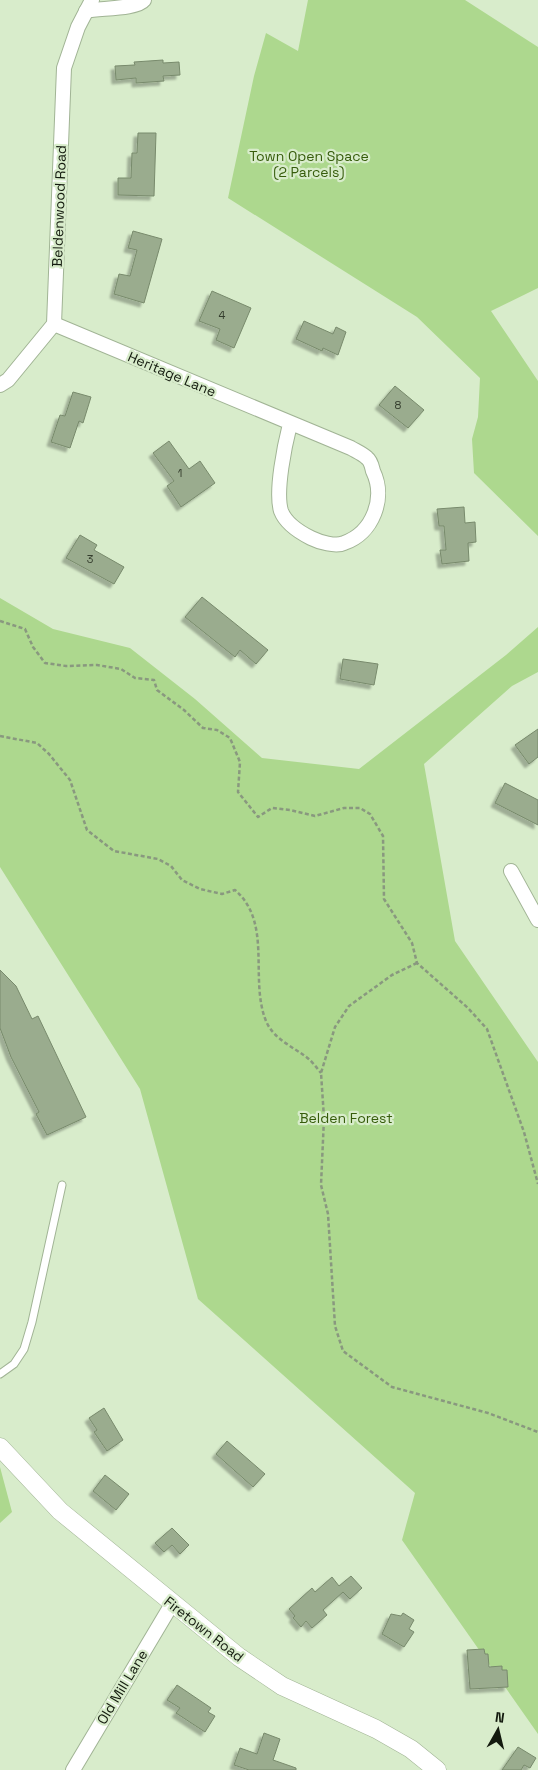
<svg xmlns="http://www.w3.org/2000/svg" width="538" height="1770" font-family="'Space Grotesk',sans-serif">
  <defs>
    <filter id="shadow"><feDropShadow dx="-4" dy="4" stdDeviation="1" flood-color="#0004"/></filter>
  </defs>
  <rect width="100%" height="100%" fill="#d8eccb"/>
  <g fill="#add88e">
    <polygon points="308,0 465,0 538,47 538,288 491,311 538,381 538,536 474,473 472,439 478,417 480,378 417,317 228,198 254,76 266,33 298,51"/>
    <polygon points="0,598 53,629 130,648 195,699 262,758 359,769 506,655 538,627 538,672 512,686 424,764 455,941 538,1062 538,1734 402,1540 415,1493 198,1299 140,1089 0,867"/>
    <polygon points="0,1467 12,1512 0,1523"/>
  </g>
  <g fill="#9aac8e" stroke="#788a6c" filter="url(#shadow)">
    <polygon points="163,60 163,63 179,62 180,75 163,76 164,81 136,83 136,78 116,80 115,66 135,65 134,62"/>
    <polygon points="138,133 156,133 154,196 118,195 118,178 131,178 132,153 137,153"/>
    <polygon points="133,231 162,239 144,303 114,294 119,274 130,276 137,250 128,248"/>
    <polygon points="212,291 251,308 234,348 216,340 220,329 199,321"/>
    <polygon points="304,321 333,334 336,327 346,332 338,355 323,348 322,351 296,339"/>
    <polygon points="395,386 424,410 408,428 379,405"/>
    <polygon points="73,392 91,397 83,423 79,421 70,448 51,442 60,415 65,416"/>
    <polygon points="169,441 189,469 200,461 215,483 181,507 167,486 174,481 153,453"/>
    <polygon points="464,507 465,523 475,522 476,542 468,543 469,561 442,564 440,550 446,550 444,526 439,526 437,509"/>
    <polygon points="80,535 97,545 94,550 124,567 114,584 66,558"/>
    <polygon points="202,597 268,650 256,664 240,650 235,657 185,617"/>
    <polygon points="343,659 378,664 374,685 340,679"/>
    <polygon points="538,729 538,757 529,764 515,745"/>
    <polygon points="505,783 538,800 538,825 495,803"/>
    <polygon points="0,970 16,986 32,1019 38,1016 86,1117 47,1135 36,1114 39,1112 11,1057 0,1028"/>
    <polygon points="104,1408 123,1440 107,1451 94,1432 97,1430 89,1418"/>
    <polygon points="227,1441 265,1474 253,1487 216,1454"/>
    <polygon points="105,1475 129,1494 116,1510 93,1491"/>
    <polygon points="172,1528 189,1545 180,1554 172,1545 164,1552 155,1543"/>
    <polygon points="351,1576 362,1588 350,1599 343,1592 323,1610 327,1615 312,1628 306,1621 301,1627 293,1618 295,1616 289,1609 312,1588 315,1592 332,1577 339,1586"/>
    <polygon points="403,1613 414,1620 409,1629 414,1632 404,1647 382,1634 391,1614 401,1616"/>
    <polygon points="484,1649 485,1654 488,1654 489,1667 502,1666 502,1670 507,1670 508,1687 470,1689 467,1650"/>
    <polygon points="177,1685 211,1708 208,1712 215,1716 205,1732 176,1713 180,1708 167,1700"/>
    <polygon points="264,1733 280,1739 273,1760 296,1768 296,1770 249,1770 234,1765 240,1748 257,1754"/>
    <polygon points="518,1747 536,1758 530,1768 524,1765 521,1770 502,1770"/>
  </g>
  <g fill="none" stroke-linecap="round" stroke-linejoin="round">
    <defs>
      <polyline id="service" points="0,1374 14,1364 24,1349 32,1322 62,1185"/>
      <g id="minor">
        <path d="M86 11C100 8 137 9 144 0"/>
        <path d="M54 324 351 448C356 451 363 454 367 458 371 461 372 467 373 471 386 498 373 533 344 543 336 547 319 542 311 538 299 532 286 524 281 511 275 491 285 444 290 424"/>
        <polyline points="0,385 8,380 54,324 64,68 78,27 92,0"/>
        <polyline points="511,871 538,920"/>
        <polyline points="73,1770 172,1604"/>
      </g>
      <polyline id="tertiary" points="0,1447 60,1511 239,1657 282,1686 376,1729 411,1749 437,1770"/>
    </defs>
    <use href="#service" stroke="#a1b495" stroke-width="9"/>
    <use href="#minor" stroke="#a1b495" stroke-width="16"/>
    <use href="#tertiary" stroke="#a1b495" stroke-width="19"/>
    <g stroke="#89987f" stroke-width="2.5" stroke-dasharray="4 2.5" stroke-linecap="butt">
      <polyline points="0,621 25,629 33,647 45,663 66,666 97,665 121,669 135,678 154,680 157,690 184,710 203,728 217,730 230,738 240,762 238,792 258,817 272,808 290,810 315,816 344,808 360,808 370,814 383,836 384,899 412,943 417,963 468,1008 487,1029 524,1132 538,1184"/>
      <path d="M0 736 37 743 49 754 70 780 87 830 114 851 158 859 171 866 182 880 200 889 222 894 235 890C273 923 249 979 266 1021 273 1038 291 1046 305 1056 311 1060 316 1067 321 1073"/>
      <polyline points="417,963 392,975 349,1006 335,1027 321,1073 324,1118 321,1185 328,1214 335,1326 343,1351 392,1387 488,1413 538,1432"/>
    </g>
    <use href="#service" stroke="#fff" stroke-width="7"/>
    <use href="#minor" stroke="#fff" stroke-width="14"/>
    <use href="#tertiary" stroke="#fff" stroke-width="18"/>
  </g>
  <g text-anchor="middle" dominant-baseline="central" stroke-width="4.5" stroke-linejoin="round" paint-order="stroke">
    <g font-size="11" fill="#353e2e">
      <text x="222" y="315">4</text>
      <text x="398" y="405">8</text>
      <text x="180" y="473">1</text>
      <text x="90" y="559">3</text>
    </g>
    <g font-size="14" fill="#365c0b" stroke="#d8eccb">
      <text x="309" y="156">Town Open Space<tspan x="309" dy="16">(2 Parcels)</tspan></text>
      <text x="346" y="1118">Belden Forest</text>
    </g>
    <g font-size="14" fill="#131a0e" stroke="#d8eccb">
      <text transform="translate(59 206) rotate(-88)">Beldenwood Road</text>
      <text transform="translate(172 374) rotate(23)">Heritage Lane</text>
      <text transform="translate(204 1629) rotate(38)">Firetown Road</text>
      <text transform="translate(122 1687) rotate(-59)">Old Mill Lane</text>
    </g>
  </g>
  <g transform="translate(498 1730) rotate(8)" stroke="#d8eccb" stroke-width="4" paint-order="stroke">
  <path d="M0-4L9 19L0 12L-9 19Z" fill="#131a0e"/>
  <text y="-8" font-size="14" font-weight="bold" text-anchor="middle" fill="#131a0e">N</text>
  </g>
</svg>
